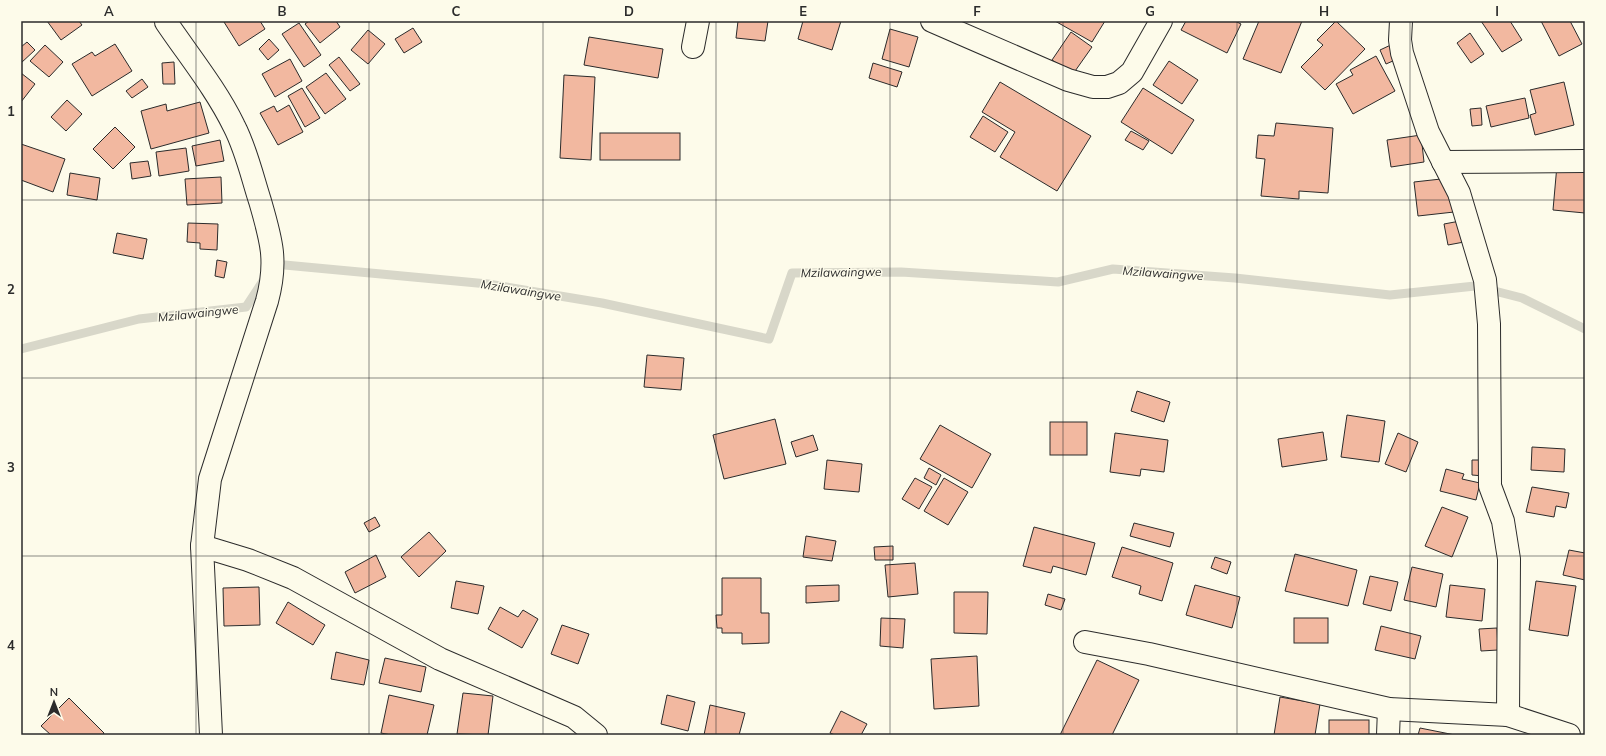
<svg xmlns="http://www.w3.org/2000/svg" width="1606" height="756" font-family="Mulish,sans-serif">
  <rect width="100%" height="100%" fill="#fdfbea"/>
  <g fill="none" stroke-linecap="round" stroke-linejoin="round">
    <g stroke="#d8d7c9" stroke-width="9">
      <polyline points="273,266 274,264 488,284 602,303 769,339 792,273 901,272 1058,282 1113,269 1235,278 1390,295 1475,286 1522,298 1585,329"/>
      <polyline points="21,349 139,319 246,307 265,278"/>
    </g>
  </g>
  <g fill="#f2b8a0" stroke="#2b2b2b">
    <polygon points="47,21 79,21 82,25 61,40"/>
    <polygon points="226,21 260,21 265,29 239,46 224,22"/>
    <polygon points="309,21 336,21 340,27 320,43 305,24"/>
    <polygon points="738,21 768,21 765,41 736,38"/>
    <polygon points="803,21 841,21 832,50 798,39"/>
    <polygon points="1055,21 1105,21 1092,42"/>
    <polygon points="1186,21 1235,21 1241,24 1227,53 1181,30"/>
    <polygon points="1259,21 1302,21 1281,73 1243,59"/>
    <polygon points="1336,21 1365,49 1325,90 1301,67 1323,45 1317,40"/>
    <polygon points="1481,21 1510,21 1522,40 1502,52"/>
    <polygon points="1541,21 1570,21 1582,44 1559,56"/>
    <polygon points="299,23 321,55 304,67 282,34"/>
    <polygon points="413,28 422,42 404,53 395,39"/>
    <polygon points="890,29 918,37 909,67 882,59"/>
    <polygon points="368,30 385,44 368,64 351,50"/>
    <polygon points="1071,32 1092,47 1073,74 1052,60"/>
    <polygon points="1470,33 1484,54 1471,63 1457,43"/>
    <polygon points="589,37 663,49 658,78 584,65"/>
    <polygon points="269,39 279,50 268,60 259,49"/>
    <polygon points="27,42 35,50 21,63 21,47"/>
    <polygon points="1395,43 1402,57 1386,64 1380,50"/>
    <polygon points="115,44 132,71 92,96 72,64 92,52 95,56"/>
    <polygon points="45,45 63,62 49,77 30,61"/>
    <polygon points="1376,56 1395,91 1353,114 1336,84 1353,75 1350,70"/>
    <polygon points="339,57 360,84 350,91 329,65"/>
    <polygon points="290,59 302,81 275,97 262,74"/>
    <polygon points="1169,61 1198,80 1182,104 1153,85"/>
    <polygon points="174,62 175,84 163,84 162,63"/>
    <polygon points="873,63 902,72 897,87 869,78"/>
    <polygon points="21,73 35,84 21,102"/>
    <polygon points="326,73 346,99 325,114 306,87"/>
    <polygon points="564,75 595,77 591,160 560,158"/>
    <polygon points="142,79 148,87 132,98 126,91"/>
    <polygon points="1000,82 1091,136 1057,191 1000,157 1015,132 982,112"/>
    <polygon points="1564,82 1574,125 1535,135 1530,115 1536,113 1530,90"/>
    <polygon points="302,88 320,118 305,127 288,96"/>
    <polygon points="1143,88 1194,120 1172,154 1121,122"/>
    <polygon points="1525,98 1529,118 1491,127 1486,106"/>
    <polygon points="67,100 82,114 66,131 51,117"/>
    <polygon points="200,102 209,133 151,149 141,111 166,104 167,111"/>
    <polygon points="289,105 303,132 278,145 260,113 274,106 277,112"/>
    <polygon points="1481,108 1482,125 1472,126 1470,109"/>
    <polygon points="983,116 1008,132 995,152 970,137"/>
    <polygon points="1276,123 1333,128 1328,193 1299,191 1299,199 1261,196 1265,159 1256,158 1258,135 1274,136"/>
    <polygon points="115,127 135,147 113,169 93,149"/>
    <polygon points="1131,131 1149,141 1143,150 1125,140"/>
    <rect x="600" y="133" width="80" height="27"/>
    <polygon points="1421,135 1424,162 1391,167 1387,140"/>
    <polygon points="220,140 224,161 196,166 192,146"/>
    <polygon points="21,144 65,159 53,192 21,180"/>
    <polygon points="186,148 189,171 159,176 156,152"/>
    <polygon points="148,161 151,176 132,179 130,163"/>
    <polygon points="1557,165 1585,167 1585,213 1553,210"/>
    <polygon points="70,173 100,178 97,200 67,195"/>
    <polygon points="221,177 222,203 187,205 185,179"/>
    <polygon points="1450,178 1454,212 1418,216 1414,182"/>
    <polygon points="1460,221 1464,242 1448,245 1444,224"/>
    <polygon points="188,223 218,224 217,250 200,249 200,243 187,242"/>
    <polygon points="117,233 147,239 143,259 113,253"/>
    <polygon points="217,260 227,262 224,278 215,276"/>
    <polygon points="647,355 684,358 681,390 644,387"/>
    <polygon points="1137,391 1170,402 1164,422 1131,411"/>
    <polygon points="1347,415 1385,421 1379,462 1341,457"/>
    <polygon points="775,419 786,464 724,479 713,435"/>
    <rect x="1050" y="422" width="37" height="33"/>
    <polygon points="940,425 991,454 972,488 920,459"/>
    <polygon points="1323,432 1327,460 1282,467 1278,439"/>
    <polygon points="1115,433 1168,440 1164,472 1141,469 1140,476 1110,472"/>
    <polygon points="1398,433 1418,442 1406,472 1385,464"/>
    <polygon points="813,435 818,450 796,457 791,442"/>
    <polygon points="1532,447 1565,449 1564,472 1531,470"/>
    <polygon points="827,460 862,464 859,492 824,489"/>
    <polygon points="1472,460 1484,460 1484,476 1472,475"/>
    <polygon points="929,468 941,475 936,485 924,478"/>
    <polygon points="1446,469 1464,474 1462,479 1480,483 1476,500 1440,491"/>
    <polygon points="915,478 932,487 919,509 902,499"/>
    <polygon points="944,478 968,492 948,525 924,511"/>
    <polygon points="1532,487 1569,493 1566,508 1556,506 1554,517 1526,512"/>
    <polygon points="1442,507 1468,517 1452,557 1425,546"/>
    <polygon points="375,517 380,526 369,532 364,523"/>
    <polygon points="1134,523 1174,533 1170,547 1130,536"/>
    <polygon points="1034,527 1095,543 1086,575 1053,566 1051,573 1023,566"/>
    <polygon points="429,532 446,551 419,577 401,557"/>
    <polygon points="806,536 836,541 832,561 803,557"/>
    <polygon points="893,546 893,560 875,560 874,547"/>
    <polygon points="1122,547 1173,563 1162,601 1139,594 1141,586 1112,577"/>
    <polygon points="1569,550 1585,553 1585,580 1563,575"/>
    <polygon points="1295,554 1357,570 1348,606 1285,591"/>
    <polygon points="376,555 386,577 355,593 345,572"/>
    <polygon points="1215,557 1231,562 1227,574 1211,568"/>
    <polygon points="915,563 918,594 888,597 885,565"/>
    <polygon points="1412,567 1443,574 1436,607 1404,600"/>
    <polygon points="1370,576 1398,582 1391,611 1363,604"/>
    <polygon points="722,578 761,578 761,613 769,613 769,643 742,644 742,633 722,633 722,628 717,628 716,615 722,615"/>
    <polygon points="456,581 484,586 478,614 451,608"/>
    <polygon points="1536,581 1576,586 1568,636 1529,630"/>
    <polygon points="839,585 839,601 806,603 806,586"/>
    <polygon points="1195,585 1240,597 1232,628 1186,615"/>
    <polygon points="1450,585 1485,589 1482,621 1446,617"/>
    <polygon points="259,587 260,625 224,626 223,588"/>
    <polygon points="954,592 988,592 987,634 954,633"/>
    <polygon points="1048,594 1065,599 1061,610 1045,605"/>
    <polygon points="288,602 325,625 313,645 276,623"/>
    <polygon points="500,607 518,617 523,610 538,619 522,648 488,629"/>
    <polygon points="881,618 905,619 903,648 880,646"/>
    <rect x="1294" y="618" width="34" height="25"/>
    <polygon points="562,625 589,634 578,664 551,654"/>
    <polygon points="1381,626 1421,636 1415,659 1375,650"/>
    <polygon points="1497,628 1498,650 1481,651 1479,629"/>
    <polygon points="336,652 369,660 364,685 331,679"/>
    <polygon points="977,656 979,706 934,709 931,659"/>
    <polygon points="385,658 426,667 421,692 379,683"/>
    <polygon points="1097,660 1139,680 1112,735 1060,735"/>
    <polygon points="463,693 493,696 488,735 457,734"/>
    <polygon points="389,695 434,705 427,735 391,735 381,733"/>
    <polygon points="667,695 695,702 688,731 661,724"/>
    <polygon points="1280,697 1320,704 1315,735 1274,735"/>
    <polygon points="69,698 104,733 103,735 51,735 41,726"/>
    <polygon points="710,705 745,713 739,735 704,735"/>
    <polygon points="841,711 867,724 861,735 835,735 830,733"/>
    <rect x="1329" y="720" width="40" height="15"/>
    <polygon points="1420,728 1455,735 1418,735"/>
  </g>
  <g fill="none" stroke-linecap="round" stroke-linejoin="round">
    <defs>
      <g id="minor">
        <polyline points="932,21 1068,80 1093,87 1107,87 1119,83 1132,72 1161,21"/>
        <polyline points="1401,21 1400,40 1402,53 1428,132 1459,193 1485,280 1489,324 1490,486 1503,521 1509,559 1508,715"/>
        <path d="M166 22C189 56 216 89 234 126 246 149 252 176 260 201 271 239 278 261 267 301L210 479 202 546 211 735"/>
        <polyline points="693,47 698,21"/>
        <polyline points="1443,162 1585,161"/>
        <polyline points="202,546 248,560 293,578 440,659 574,717 596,735"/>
        <polyline points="1085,642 1149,654 1389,709 1508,715 1569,735"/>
        <polyline points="1388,735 1389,709"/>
      </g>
    </defs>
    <use href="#minor" stroke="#2b2b2b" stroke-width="24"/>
    <use href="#minor" stroke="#fdfbea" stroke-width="22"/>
  </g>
  <path fill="none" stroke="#2b2b2b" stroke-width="1" stroke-opacity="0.55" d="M196 21V735M369 21V735M543 21V735M716 21V735M890 21V735M1063 21V735M1237 21V735M1410 21V735M21 200H1585M21 378H1585M21 556H1585"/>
  <g text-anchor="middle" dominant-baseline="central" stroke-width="3" stroke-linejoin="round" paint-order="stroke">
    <g font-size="12" font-style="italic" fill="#2b2b2b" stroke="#fdfbea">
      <text transform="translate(841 272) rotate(-1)">Mzilawaingwe</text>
      <text transform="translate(1163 273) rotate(4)">Mzilawaingwe</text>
      <text transform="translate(521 290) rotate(9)">Mzilawaingwe</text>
      <text transform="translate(198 313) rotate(-6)">Mzilawaingwe</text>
    </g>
  </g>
  <rect width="1606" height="756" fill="none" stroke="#fdfbea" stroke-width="44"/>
  <g transform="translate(54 702)" stroke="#fdfbea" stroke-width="3" paint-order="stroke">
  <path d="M0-3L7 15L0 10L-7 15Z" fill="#2b2b2b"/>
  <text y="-6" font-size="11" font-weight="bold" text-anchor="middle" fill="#2b2b2b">N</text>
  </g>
  <rect x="22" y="22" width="1562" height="712" fill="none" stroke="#2b2b2b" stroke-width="1.5"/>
  <g font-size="13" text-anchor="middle" font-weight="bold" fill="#2b2b2b">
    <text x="109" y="16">A</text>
    <text x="282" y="16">B</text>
    <text x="456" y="16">C</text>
    <text x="629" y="16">D</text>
    <text x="803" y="16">E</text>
    <text x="977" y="16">F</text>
    <text x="1150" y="16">G</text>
    <text x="1324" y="16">H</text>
    <text x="1497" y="16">I</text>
    <text x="11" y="116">1</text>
    <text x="11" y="294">2</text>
    <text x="11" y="472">3</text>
    <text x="11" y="650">4</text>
  </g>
</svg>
